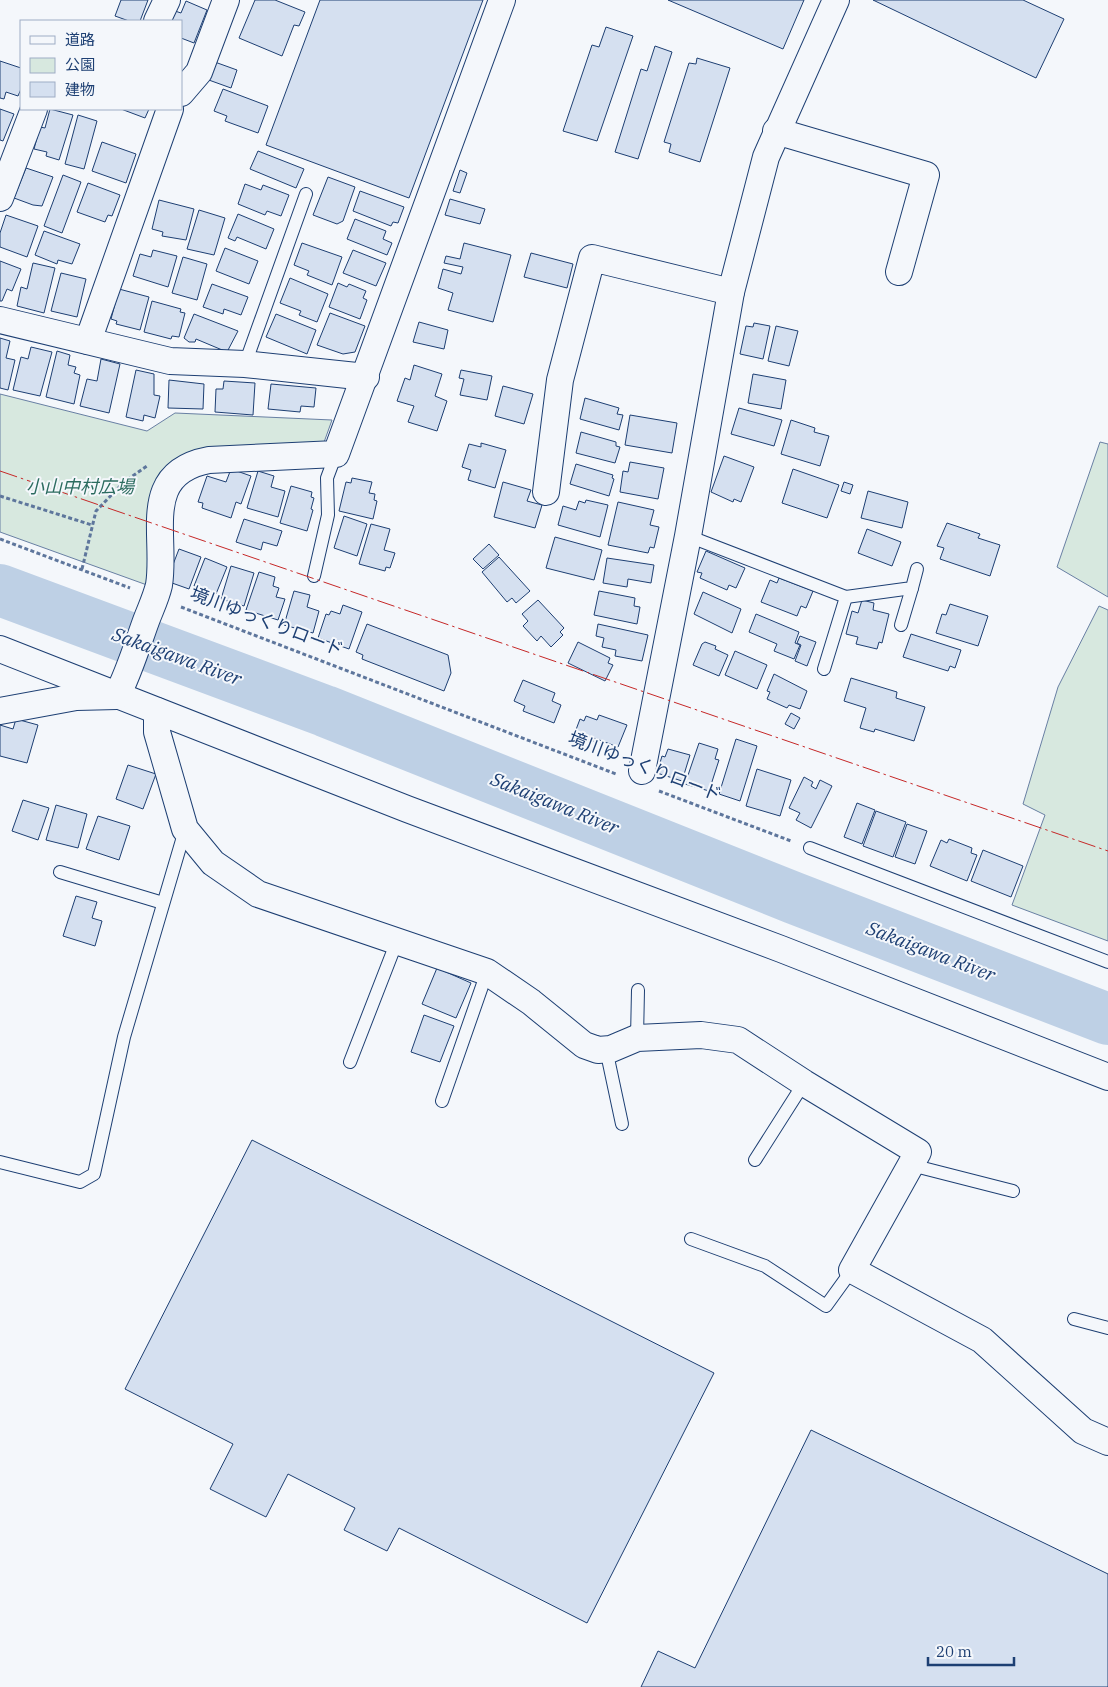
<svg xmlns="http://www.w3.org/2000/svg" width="1108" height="1687" font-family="'IBM Plex Serif','Noto Sans JP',serif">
  <rect width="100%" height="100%" fill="#f4f7fb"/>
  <g fill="#d7e8df" stroke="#687fa3">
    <path d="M0 394 147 431 175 413 332 420 323 445 201 449C183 454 161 465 154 485 148 498 151 555 151 573L147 585 0 532Z"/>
    <polygon points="1100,442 1108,444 1108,597 1057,567"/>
    <polygon points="1099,606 1108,610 1108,941 1012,905 1045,815 1023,804 1058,687"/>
  </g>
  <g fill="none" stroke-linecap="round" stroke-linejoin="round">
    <polyline stroke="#bed0e5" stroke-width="52" points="0,590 325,711 794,898 1108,1019"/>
  </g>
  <g fill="#d5e0f0" stroke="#1d3f73">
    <polygon points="121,0 148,0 140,21 129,21 115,16"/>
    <polygon points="255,0 275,0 305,12 299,26 294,25 282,56 239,38"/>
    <polygon points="320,0 483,0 409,198 266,145"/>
    <polygon points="668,0 804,0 783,49"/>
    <polygon points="873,0 1023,0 1064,19 1036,78"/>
    <polygon points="186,1 207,10 194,43 181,38 181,21 170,21 175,11 181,13"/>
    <polygon points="606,27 633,36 597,141 563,131 592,45 599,47"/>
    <polygon points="655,46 672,52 638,159 615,152 641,69 647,71"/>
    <polygon points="697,58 730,68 700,162 669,152 671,144 664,142 689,63 696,64"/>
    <polygon points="0,61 21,68 21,89 18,96 6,92 4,99 0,98"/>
    <polygon points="212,61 237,70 231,88 206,79"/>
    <polygon points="223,89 268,106 258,133 225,121 227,116 214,111"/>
    <polygon points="0,109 14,114 3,141 0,140"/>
    <polygon points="50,109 73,115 59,160 46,156 47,152 34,149 40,127 45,128"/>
    <polygon points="121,109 149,109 145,118"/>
    <polygon points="78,115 97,121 84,169 65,164"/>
    <polygon points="102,142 136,154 126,183 92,171"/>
    <polygon points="258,151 304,169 296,188 250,169"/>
    <polygon points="26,168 53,177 42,206 33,205 14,198"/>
    <polygon points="460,170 467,173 460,193 453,191"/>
    <polygon points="63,175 81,182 62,233 44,226"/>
    <polygon points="328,177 355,187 343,221 337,224 313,215"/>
    <polygon points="88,183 120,195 112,216 108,215 105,222 77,212"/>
    <polygon points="245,184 261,190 263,185 289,195 281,216 267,211 265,215 238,204"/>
    <polygon points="360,191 404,207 398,223 393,222 391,226 353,211"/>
    <polygon points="450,199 485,209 480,224 445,215"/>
    <polygon points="159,200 194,209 186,240 162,236 163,232 152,229"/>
    <polygon points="199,210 225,218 214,255 187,249"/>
    <polygon points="238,214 274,229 266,249 237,237 235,241 228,238"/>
    <polygon points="6,215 38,226 27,257 0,247 0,233"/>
    <polygon points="355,219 386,231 383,239 392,243 387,255 347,239"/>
    <polygon points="44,231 80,244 72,264 58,260 57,264 35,255"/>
    <polygon points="302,243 342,257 332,285 307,275 309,271 294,265"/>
    <polygon points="464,243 511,255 493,322 448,310 453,293 438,288 443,269 461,274 463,267 444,263 446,256 460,259"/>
    <polygon points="225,248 258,261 249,284 216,271"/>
    <polygon points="153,250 177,256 168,287 133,276 140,254 151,257"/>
    <polygon points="353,250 386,263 376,286 343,273"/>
    <polygon points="531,253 573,264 567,288 524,277"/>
    <polygon points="183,257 207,264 197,300 172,293"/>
    <polygon points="0,261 21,269 12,291 7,289 2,301 0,301"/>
    <polygon points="33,263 55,268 44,313 17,306 21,287 27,289"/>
    <polygon points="61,273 86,279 77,317 51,311"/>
    <polygon points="290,278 328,294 317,322 299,315 301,311 280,303"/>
    <polygon points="338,283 347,287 349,284 366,291 363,298 367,300 360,319 329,307"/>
    <polygon points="212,284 248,297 241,315 224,309 223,314 203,307"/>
    <polygon points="119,289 149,297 140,330 116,324 117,321 111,319"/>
    <polygon points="152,301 181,309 180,312 185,313 179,337 172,336 171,339 144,332"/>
    <polygon points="330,313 365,326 355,352 343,354 317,345"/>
    <polygon points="194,314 238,331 227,352 196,339 195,342 189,342 184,338"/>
    <polygon points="276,314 316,330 307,354 266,337"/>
    <polygon points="419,322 448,330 444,349 413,342"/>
    <polygon points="754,323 770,326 763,359 740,354 746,326 753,327"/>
    <polygon points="776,326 798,331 789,366 768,361"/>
    <polygon points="0,338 10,341 6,358 15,360 8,390 0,388"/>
    <polygon points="31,347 52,352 40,396 13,390 21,357 28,359"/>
    <polygon points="57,351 70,355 68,365 76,367 74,373 80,375 74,404 46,397"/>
    <polygon points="101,359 120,364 109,413 80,406 87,379 97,381"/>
    <polygon points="414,365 442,374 435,396 447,401 437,431 408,422 414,406 397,401 405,378 410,380"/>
    <polygon points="136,370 154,374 154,395 160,396 155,418 144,415 143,421 126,417"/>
    <polygon points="461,370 492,376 487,400 460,395 464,379 459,378"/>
    <polygon points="753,374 786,380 781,409 748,403"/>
    <polygon points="169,380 204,384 203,409 168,408"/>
    <polygon points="224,381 255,383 253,415 215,412 216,389 223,389"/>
    <polygon points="271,384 316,388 314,407 301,406 300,412 268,409"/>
    <polygon points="503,386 533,394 524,424 495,416"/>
    <polygon points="585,398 619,408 617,414 623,415 619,430 580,419"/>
    <polygon points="739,408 782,420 774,446 731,434"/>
    <polygon points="630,415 677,423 672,453 625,445"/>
    <polygon points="791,420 815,428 814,432 829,436 820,466 781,454"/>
    <polygon points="581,432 616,442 616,446 620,447 615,463 576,453"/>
    <polygon points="481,443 506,450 495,488 468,480 471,470 462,467 469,444 481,447"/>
    <polygon points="724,456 754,467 741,502 734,499 733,502 711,492"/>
    <polygon points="630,462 664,468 658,499 620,492 623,471 628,472"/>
    <polygon points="576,464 613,475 612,478 614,479 609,496 570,484"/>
    <polygon points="231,469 251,476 241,504 236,502 231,518 202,508 203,503 198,502 207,476 226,482"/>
    <polygon points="793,469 839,485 827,518 782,503"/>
    <polygon points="258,471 274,476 271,487 285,491 278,517 247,508"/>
    <polygon points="352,478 372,482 369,493 375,494 374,500 377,501 373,519 339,511 346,482 351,483"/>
    <polygon points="503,482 531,490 527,501 542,505 535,528 494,517"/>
    <polygon points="844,482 853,485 850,494 841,491"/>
    <polygon points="291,486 312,492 311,497 314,498 311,509 313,510 307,531 280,523"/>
    <polygon points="868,491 908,502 902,528 861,518"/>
    <polygon points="586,500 608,505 600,537 558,525 563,506 576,510 579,501 585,503"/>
    <polygon points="618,502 654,510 650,525 659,527 654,548 650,547 648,553 608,545"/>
    <polygon points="344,516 367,524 357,556 334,548"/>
    <polygon points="244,519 282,531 277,546 263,542 261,550 236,542"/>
    <polygon points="947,523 980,534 978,538 1000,545 990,576 940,559 944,548 937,546"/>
    <polygon points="371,524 390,529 384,550 395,553 390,568 386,567 385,571 359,564"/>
    <polygon points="867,529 901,542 892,566 858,553"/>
    <polygon points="555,537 602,550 594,580 546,568"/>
    <polygon points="489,544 499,555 483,569 473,559"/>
    <polygon points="179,549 201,557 189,589 172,583 169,575"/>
    <polygon points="706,551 745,568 736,588 729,585 727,590 700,578 702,573 697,572"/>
    <polygon points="499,557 530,591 516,603 512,598 507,602 482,572"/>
    <polygon points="205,558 227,567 216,594 213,593 212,597 195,590 196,586 194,586"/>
    <polygon points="607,558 654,565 651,583 628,579 627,587 603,583"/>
    <polygon points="231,566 254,573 244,606 221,599"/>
    <polygon points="259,572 275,577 273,586 279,588 276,597 285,599 278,620 246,610"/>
    <polygon points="779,578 813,591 806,608 801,606 797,616 761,602 770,580 777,583"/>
    <polygon points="294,591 310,595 307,607 319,611 313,633 284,625"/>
    <polygon points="599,591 635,598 634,606 640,607 637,624 594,615"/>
    <polygon points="703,592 741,609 732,633 694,614"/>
    <polygon points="538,600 564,628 560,632 563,635 551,647 541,636 537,641 523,626 528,621 522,614"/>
    <polygon points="862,600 874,603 873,610 889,614 882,643 879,642 877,649 856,644 858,637 846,634 852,611 858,613"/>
    <polygon points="950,604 988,616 978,646 936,633 942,614 946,615"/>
    <polygon points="343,605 362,612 349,649 318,638 326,614 329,615 331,611 340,614"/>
    <polygon points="756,614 799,632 795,643 800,645 794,659 774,651 777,644 749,632"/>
    <polygon points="367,624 448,655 451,673 444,691 362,659 363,655 356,652"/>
    <polygon points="598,624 648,635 642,661 615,656 616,650 602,647 604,638 596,636"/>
    <polygon points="911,634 961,650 955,668 950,666 948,671 903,657"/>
    <polygon points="800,636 816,642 807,666 795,661 801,645 797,643"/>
    <polygon points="578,642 610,658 608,663 613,665 605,681 568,663"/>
    <polygon points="705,642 716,646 715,649 728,655 719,676 693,665 702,644"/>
    <polygon points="735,651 767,665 757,689 725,675"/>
    <polygon points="774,674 807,691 800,709 789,705 787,708 767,699 770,692 767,691"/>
    <polygon points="851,678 897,692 896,698 925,707 914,741 875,729 874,732 860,728 866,708 844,701"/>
    <polygon points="523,680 555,693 552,701 561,705 554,723 523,711 525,706 514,701"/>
    <polygon points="791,713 800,718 794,729 785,724"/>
    <polygon points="599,715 627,725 618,747 594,738 593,742 574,735 580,719 584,721 586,716 597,720"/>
    <polygon points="16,719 38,725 27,763 0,756 0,725 13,729"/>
    <polygon points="736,739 757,746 740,801 719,794"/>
    <polygon points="699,743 718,749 715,759 719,760 709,791 685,784"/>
    <polygon points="668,749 690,755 682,781 657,773 662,756 665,757"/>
    <polygon points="128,765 156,774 143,809 116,799"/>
    <polygon points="757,769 791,780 780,816 746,806"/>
    <polygon points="804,777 813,782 811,786 816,789 820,780 832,786 811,828 796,820 800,813 789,808"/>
    <polygon points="23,800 49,808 38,840 12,831"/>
    <polygon points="857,803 875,810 862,844 844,837"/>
    <polygon points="56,805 87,814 78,848 46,840"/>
    <polygon points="876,811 906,822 893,857 863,846"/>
    <polygon points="98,816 130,826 119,860 86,849"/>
    <polygon points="907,824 927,831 915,864 895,857"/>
    <polygon points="949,839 972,848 971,853 977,855 967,881 930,866 941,840 947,843"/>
    <polygon points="983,850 1023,866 1011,897 971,881"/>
    <polygon points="76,896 97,902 92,918 102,921 95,946 63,936"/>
    <polygon points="437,968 471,983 456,1018 422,1004"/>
    <polygon points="424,1015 454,1026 440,1062 411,1052"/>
    <polygon points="252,1140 714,1373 587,1623 399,1528 387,1551 344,1530 355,1508 288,1474 266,1517 210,1489 233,1444 125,1389"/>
    <polygon points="811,1430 1108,1574 1108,1687 641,1687 658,1651 695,1668"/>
  </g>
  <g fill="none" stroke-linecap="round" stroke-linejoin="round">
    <defs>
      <g id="lane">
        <polyline points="245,364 306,194"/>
        <polyline points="688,536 846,597 824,669"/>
        <polyline points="314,576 328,515 327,478 336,454"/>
        <polyline points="846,597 912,588 917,569"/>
        <polyline points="901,625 912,588"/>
        <polyline points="810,848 1108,962"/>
        <polyline points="60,872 163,903"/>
        <polyline points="637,1038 638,990"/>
        <polyline points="606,1049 622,1124"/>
        <polyline points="350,1062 397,941"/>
        <polyline points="442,1101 487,972"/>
        <polyline points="755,1160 804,1083"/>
        <polyline points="0,1162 80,1182 94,1174 124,1037 185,830"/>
        <polyline points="911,1165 1013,1191"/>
        <polyline points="691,1239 765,1266 826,1306 852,1270"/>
        <polyline points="1074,1319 1108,1328"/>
      </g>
      <g id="street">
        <polyline points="157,21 167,0"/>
        <polyline points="181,93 199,72 226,0"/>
        <polyline points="776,131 926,175 899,272"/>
        <polyline points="0,198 34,109"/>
        <polyline points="0,320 170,361 245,364 366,377"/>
        <polyline points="88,341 170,109"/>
        <polyline points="546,492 560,380 592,258 731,292"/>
        <polyline points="0,649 407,809 781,949 1108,1077"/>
        <path d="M0 711 76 697 117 696C129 672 137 646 146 621 150 610 156 598 159 585 167 536 139 473 209 460L336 454 502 0"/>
        <polyline points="157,711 157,732 185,829 213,863 258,894 487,972 531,1002 584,1045 598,1050 611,1049 637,1038 701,1035 738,1040 804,1083 918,1152 852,1270 982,1340 1083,1431 1108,1442"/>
        <polyline points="642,771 688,536 731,292 766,157 836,0"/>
      </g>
    </defs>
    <use href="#lane" stroke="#1d3f73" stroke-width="14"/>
    <use href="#street" stroke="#1d3f73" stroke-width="28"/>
    <g stroke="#5e769c" stroke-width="3" stroke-dasharray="4 2.5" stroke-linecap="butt">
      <polyline points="0,496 92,525"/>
      <polyline points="0,539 130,588"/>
      <polyline points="82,569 96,511 124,482 147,466"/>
      <polyline points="181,607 616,774"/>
      <polyline points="659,791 791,841"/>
    </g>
    <use href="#lane" stroke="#f4f7fb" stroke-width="12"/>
    <use href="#street" stroke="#f4f7fb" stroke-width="26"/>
    <polyline stroke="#c62828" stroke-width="1" stroke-dasharray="18 4 2.5 4" stroke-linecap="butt" points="0,471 1108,851"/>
  </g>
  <g text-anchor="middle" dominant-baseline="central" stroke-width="4" stroke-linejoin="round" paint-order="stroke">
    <g font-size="18" font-style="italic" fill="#2c6c60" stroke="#f4f7fb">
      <text x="80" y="486">小山中村広場</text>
    </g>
    <g font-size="18" fill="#1d3f73" stroke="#f4f7fb">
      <text transform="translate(267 621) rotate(21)">境川ゆっくりロード</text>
      <text transform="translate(645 766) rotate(21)">境川ゆっくりロード</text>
    </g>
    <g font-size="19" font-style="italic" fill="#1d3f73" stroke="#f4f7fb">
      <text transform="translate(177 656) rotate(20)">Sakaigawa River</text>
      <text transform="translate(555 803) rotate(22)">Sakaigawa River</text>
      <text transform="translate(931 951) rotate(21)">Sakaigawa River</text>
    </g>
  </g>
  <rect x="20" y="20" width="162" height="90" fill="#f4f7fb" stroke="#9eadc5"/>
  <rect x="30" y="36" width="25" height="8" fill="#f4f7fb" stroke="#9eadc5"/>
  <text x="65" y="45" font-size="15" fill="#1d3f73">道路</text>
  <rect x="30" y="58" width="25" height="15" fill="#d7e8df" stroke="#9eadc5"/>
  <text x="65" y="70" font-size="15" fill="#1d3f73">公園</text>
  <rect x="30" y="82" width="25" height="15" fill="#d5e0f0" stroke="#9eadc5"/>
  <text x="65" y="95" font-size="15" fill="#1d3f73">建物</text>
  <path d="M928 1657v8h86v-8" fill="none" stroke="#1d3f73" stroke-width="2.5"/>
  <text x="936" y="1657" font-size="15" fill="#1d3f73" stroke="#f4f7fb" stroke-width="4" paint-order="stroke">20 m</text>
</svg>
